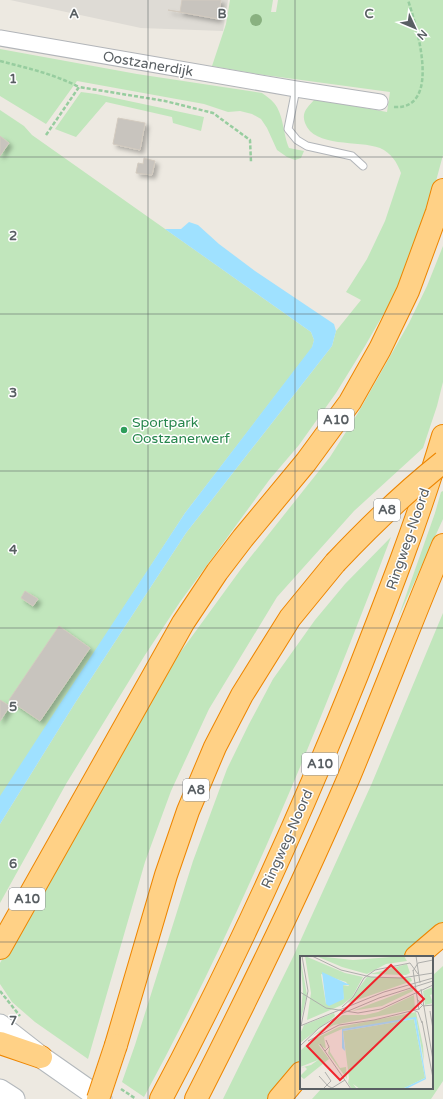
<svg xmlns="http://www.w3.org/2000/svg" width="443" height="1099" font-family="'Varela Round',sans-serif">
  <defs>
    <filter id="shadow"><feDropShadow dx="3.5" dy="3.5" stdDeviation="2" flood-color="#0004"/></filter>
  </defs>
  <rect width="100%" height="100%" fill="#ede9e1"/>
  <polygon fill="#dedbd5" points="10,0 228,0 223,31 141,28"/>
  <g fill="#c1e6bc">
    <path d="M230 0H273L271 12H276L278 0H443V155L429 207 413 251 391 301 365 346 336 393 299 445 270 479 180 602 145 655 66 784 0 903V824L75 703 186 533 332 346 336 331 361 300 346 292 367 259 385 221 401 173C397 162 391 153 380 148 359 140 314 148 305 123 301 112 308 107 315 99L387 112 390 92 257 74 212 66 226 24Z"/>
    <path d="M0 49 137 74 262 93C266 96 271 99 274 103 284 115 283 134 289 148L304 151 301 158 295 160 287 157 277 150 267 128 261 119 252 114 240 111 228 112 204 104 77 81 46 124 0 96Z"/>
    <polygon points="81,92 96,94 204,117 201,131 173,123 172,117 106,102 76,137 55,129"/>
    <polygon points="0,110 24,126 32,135 311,332 314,340 312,348 185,513 0,798"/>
    <polygon points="443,246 443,382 437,406 423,448 354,511 277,597 209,709 171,791 145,862 88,1059 35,1022 12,1002 0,984 0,963 81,817 166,672 241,569 330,457 358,413 409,323 427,286"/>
    <polygon points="443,491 443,519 398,618 435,513 441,492"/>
    <path d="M391 537C319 728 241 918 144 1097L122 1082 135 1045 193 861 227 769 249 724 273 679 315 620 345 584Z"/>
    <polygon points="443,613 443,928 411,957 301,957 301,1068 272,1099 223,1099 293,957 372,783"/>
    <polygon points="443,966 443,1081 431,1099 312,1099 322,1088 432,1088 432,976"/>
  </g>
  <polygon fill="#9fe1ff" points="189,222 198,225 219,244 255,271 334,324 336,331 332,346 186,533 75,703 0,824 0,796 69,690 185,513 312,347 314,340 311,332 165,229 181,229"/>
  <g fill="#c8c4be" stroke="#d2cabf" filter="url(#shadow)">
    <polygon points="182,0 221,0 218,19 168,10 180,12"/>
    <polygon points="118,118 145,123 140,150 113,144"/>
    <polygon points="0,136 9,143 0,156"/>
    <polygon points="144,158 155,161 152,175 136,173 138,163 143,164"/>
    <polygon points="25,591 38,599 33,606 21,598"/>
    <polygon points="59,626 90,648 40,721 9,700"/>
    <polygon points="0,700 10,706 0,721"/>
  </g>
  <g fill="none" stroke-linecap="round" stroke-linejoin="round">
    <defs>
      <polyline id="service" points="296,89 288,129 297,140 307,146 352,156 363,166"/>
      <polyline id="minor" points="0,38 296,89 380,102"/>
      <g id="secondary">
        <polyline points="0,1025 41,1057 101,1099"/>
        <polyline points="0,1090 14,1099"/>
      </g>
      <g id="motorway">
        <polyline points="0,948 183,623 217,572 243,538 306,462 350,402 380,349 408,291 437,212 443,190"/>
        <polyline points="416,957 443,934"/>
        <polyline points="0,1043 41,1057"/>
        <polyline points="116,1045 166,875 188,811 215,747 242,695 290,618 335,563"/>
        <path d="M161 1099C234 962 299 819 357 675 388 596 419 517 443 436"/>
        <path d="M196 1099C250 993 302 886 349 777 381 700 411 622 443 545"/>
        <polyline points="279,1099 301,1073"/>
      </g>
    </defs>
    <use href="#service" stroke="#b2b5b9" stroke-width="9"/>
    <use href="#minor" stroke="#b2b5b9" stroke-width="17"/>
    <use href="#secondary" stroke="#b3b8bc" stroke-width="23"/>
    <use href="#motorway" stroke="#ee8600" stroke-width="24"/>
    <g stroke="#97cd9f" stroke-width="2.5" stroke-dasharray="4 2" stroke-linecap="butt">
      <path d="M0 61C27 68 54 74 79 87"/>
      <path d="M394 107C443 110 416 25 408 0"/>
      <polyline points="46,135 79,87 165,101 213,113 250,140 251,162"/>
      <polyline points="0,991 20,1016"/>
      <polyline points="121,1089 136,1099"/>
    </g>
    <use href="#service" stroke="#fff" stroke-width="7"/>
    <use href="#minor" stroke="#fff" stroke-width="15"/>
    <use href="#secondary" stroke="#fff" stroke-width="21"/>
    <use href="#motorway" stroke="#ffd186" stroke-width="22"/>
    <defs>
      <g id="motorway-bridge">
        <path d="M335 563C369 527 404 493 443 462"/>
        <polyline points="98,1099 116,1045"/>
      </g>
    </defs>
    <use href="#motorway-bridge" stroke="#ee8600" stroke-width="24" stroke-linecap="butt"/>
    <use href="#motorway-bridge" stroke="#ffd186" stroke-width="22"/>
  </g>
  <circle fill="#89b180" cx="256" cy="20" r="6"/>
  <path fill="none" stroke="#595f63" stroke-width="1" stroke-opacity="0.55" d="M148 0V1099M295 0V1099M0 157H443M0 314H443M0 471H443M0 628H443M0 785H443M0 942H443"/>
  <circle fill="#2e9e5b" stroke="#fff" stroke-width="1.5" cx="124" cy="430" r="4"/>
  <g text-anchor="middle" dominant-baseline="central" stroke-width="3" stroke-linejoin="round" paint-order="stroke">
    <g fill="#fff" stroke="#8b8f92" stroke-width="1">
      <rect x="318" y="409" width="36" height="22" rx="3"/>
      <rect x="374" y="499" width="26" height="22" rx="3"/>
      <rect x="302" y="753" width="36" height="22" rx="3"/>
      <rect x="183" y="779" width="26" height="22" rx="3"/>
      <rect x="9" y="888" width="36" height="22" rx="3"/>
    </g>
    <g font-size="13" font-weight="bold" fill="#595f63">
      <text x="336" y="420">A10</text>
      <text x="387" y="510">A8</text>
      <text x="320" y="764">A10</text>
      <text x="196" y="790">A8</text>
      <text x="27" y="899">A10</text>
    </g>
    <g font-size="14" fill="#595f63" stroke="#fff">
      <text transform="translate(148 64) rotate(10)">Oostzanerdijk</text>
      <text transform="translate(408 539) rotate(-71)">Ringweg-Noord</text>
      <text transform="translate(287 839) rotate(-66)">Ringweg-Noord</text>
    </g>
    <g font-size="14" fill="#27864d" stroke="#fff" text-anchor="start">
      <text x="132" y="422">Sportpark<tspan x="132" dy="16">Oostzanerwerf</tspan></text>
    </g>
  </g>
  <g transform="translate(300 956)">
    <rect width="133" height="133" fill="#ede9e1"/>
    <path d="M0 0 7 39 0 67 3 34ZM5 0 45 17 63 21 52 41 42 49 7 64 11 37ZM21 18 46 26 49 30 42 29 44 43 26 48ZM16 0 53 4 104 0 107 5 86 8 67 18 42 11ZM107 8 110 17 106 19 70 18ZM67 21 111 22 112 25 48 47ZM133 31V38L130 39 133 47 125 49 123 35ZM113 32V35L82 50 52 55ZM114 39 115 53 34 69 12 80 43 59H65L78 56ZM116 56 123 90 124 106 116 62 42 73 24 81 26 93 18 88 29 103 4 123 0 120 7 113 5 111 0 112 11 109 18 104 0 111V95L12 84 39 71ZM34 57 35 60 0 87V78L4 69ZM114 63 125 122 102 133H60L53 128 57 133H52L48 127 49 122 43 75ZM30 89V96L40 112 46 111 47 123 28 97Z" fill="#c1e6bc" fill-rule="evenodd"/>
    <path d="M22 16 50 29H43L44 43 29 50 26 48ZM116 61 126 123 108 132 102 133 125 122 114 63 43 75 45 95 42 92V73Z" fill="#9fe1ff"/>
    <path fill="none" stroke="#aeaeab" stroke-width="1" d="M12 0 41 14 71 21 102 22 133 17M47 0H74M116 0 120 27M113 14 119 54M113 15 118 7 133 4M0 25V50M121 33 133 104M0 36 26 52 58 57 81 53 133 29M117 43 123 50 133 49M42 51 53 41 64 22 75 14 110 7 118 18M113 54 118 56 122 67M130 55 133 73M122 65 133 122M0 70 84 36 133 22M1 70 8 35 2 0M8 85 39 69 74 64 119 53 124 48M20 88 51 133M0 90 19 72 41 58 79 42 133 25M25 95 29 91 26 84M19 120 28 130M28 130 32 132 45 124M23 133 31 125 25 116"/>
    <path fill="#f0242d" fill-opacity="0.15" stroke="#f0242d" stroke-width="2" d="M91 9 124 43 40 124 7 90Z"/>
    <rect width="133" height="133" fill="none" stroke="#595f63" stroke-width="2"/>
  </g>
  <g font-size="13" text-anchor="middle" font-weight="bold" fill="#595f63" stroke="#fff" stroke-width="3" stroke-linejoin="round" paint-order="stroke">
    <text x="74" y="18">A</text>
    <text x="222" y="18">B</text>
    <text x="369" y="18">C</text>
    <text x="13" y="83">1</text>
    <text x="13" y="240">2</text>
    <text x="13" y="397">3</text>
    <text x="13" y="554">4</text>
    <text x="13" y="711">5</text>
    <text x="13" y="868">6</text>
    <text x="13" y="1025">7</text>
  </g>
  <g transform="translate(415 28) rotate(134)" stroke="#ffffff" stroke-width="3" paint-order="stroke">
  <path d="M0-3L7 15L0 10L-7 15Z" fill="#595f63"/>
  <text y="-6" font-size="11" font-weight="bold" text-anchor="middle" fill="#595f63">N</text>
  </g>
</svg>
